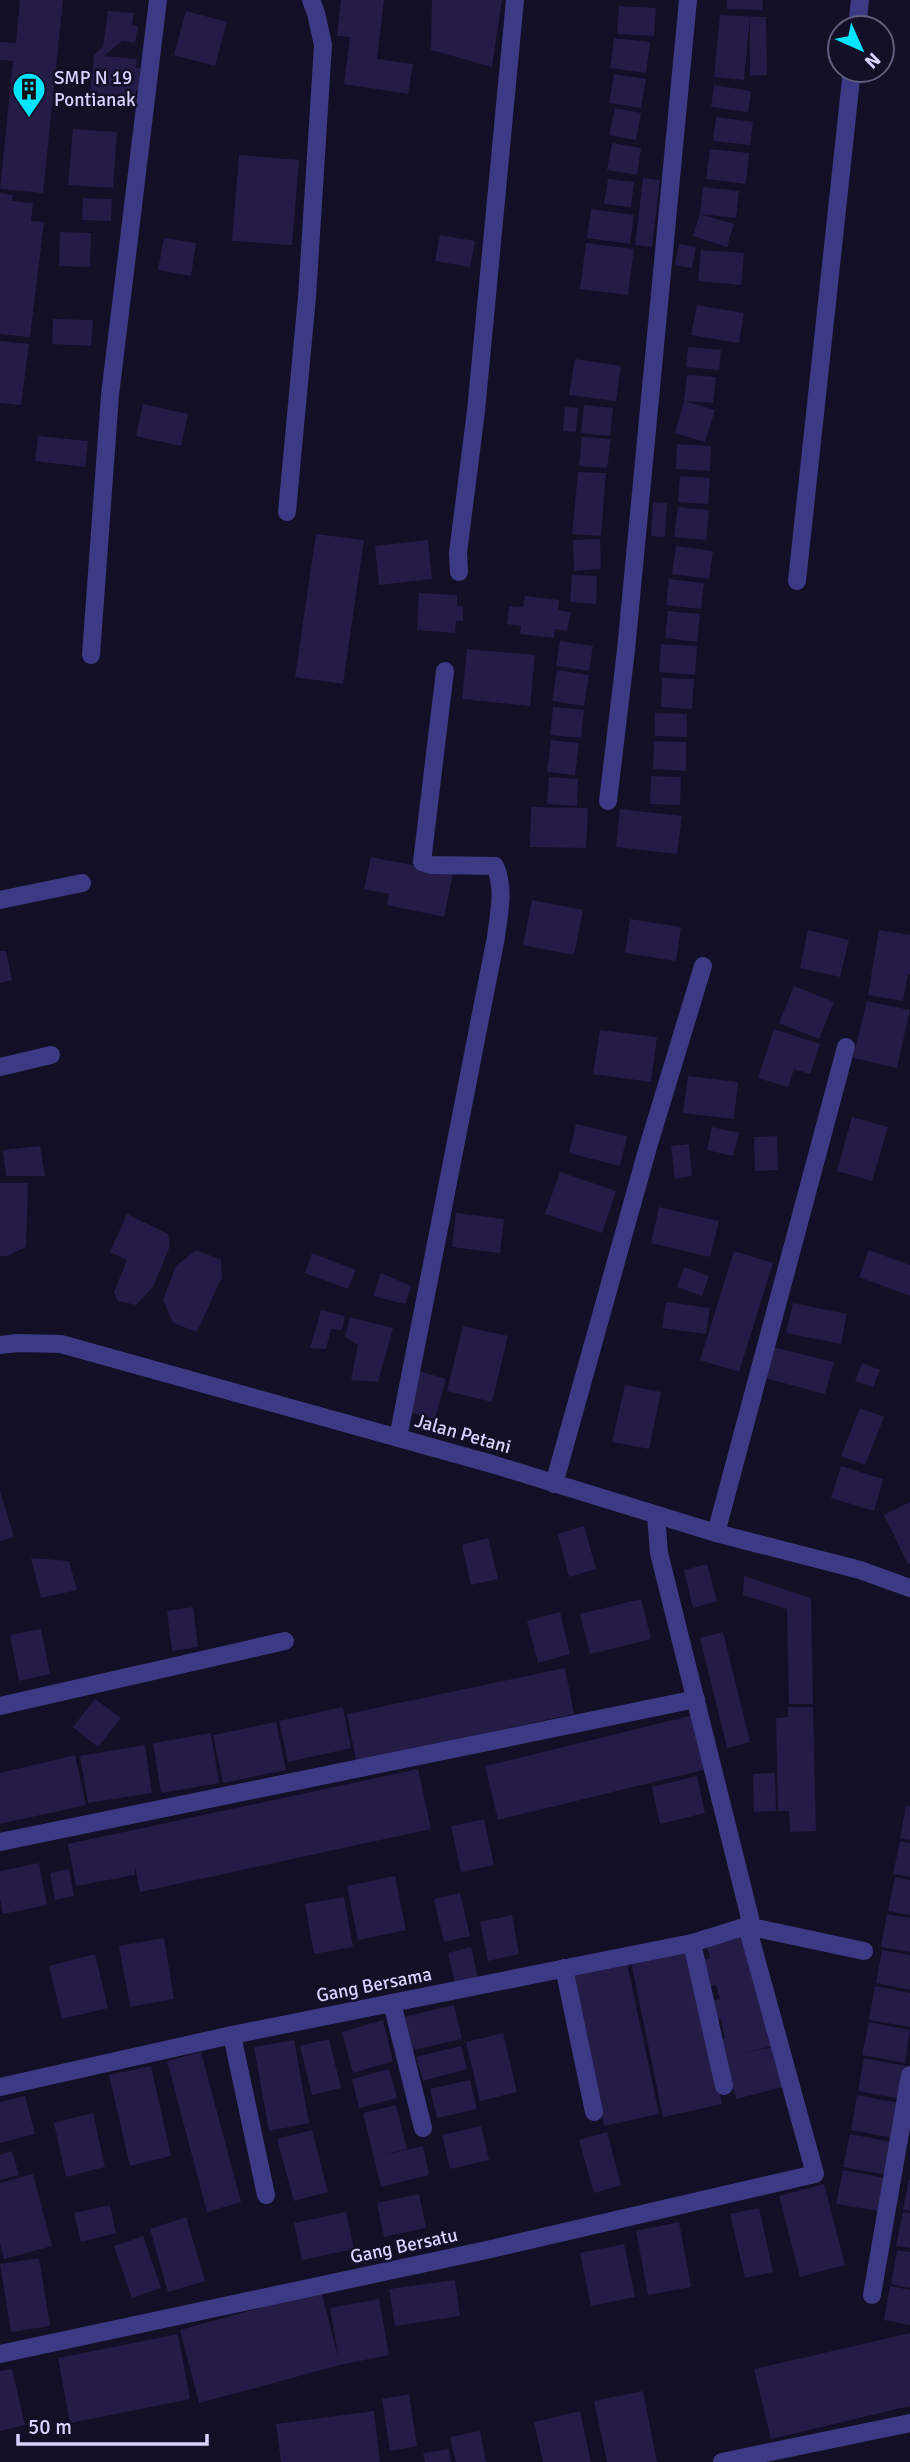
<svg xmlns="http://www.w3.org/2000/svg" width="910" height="2462" font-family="Signika,sans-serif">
  <rect width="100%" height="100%" fill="#130f26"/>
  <g fill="#241b47">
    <polygon points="20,0 63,0 43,193 0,189 13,61 0,60 0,42 16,43"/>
    <polygon points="341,0 384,0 377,59 413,64 408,94 344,84 350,37 337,36"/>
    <polygon points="432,0 502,0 492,67 431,50"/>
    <polygon points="727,0 763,0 762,10 727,9"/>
    <polygon points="619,6 656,8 654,36 617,34"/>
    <polygon points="108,11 134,13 132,25 138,26 135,43 122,41 104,56 137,59 136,68 141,68 139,74 146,75 144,90 136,91 134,101 90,93 94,55 103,47"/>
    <polygon points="186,11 227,22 215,66 174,55"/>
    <polygon points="720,15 766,17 767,75 750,76 750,17 744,80 714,77"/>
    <polygon points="614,38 650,42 646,73 610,68"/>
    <polygon points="614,74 646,79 641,108 609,103"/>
    <polygon points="714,85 751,91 748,112 711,107"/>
    <polygon points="615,108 641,113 636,140 609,135"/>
    <polygon points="716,117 753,122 750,145 713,141"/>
    <polygon points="73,129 117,132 113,188 68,185"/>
    <polygon points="612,143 641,148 637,175 607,170"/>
    <polygon points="710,149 749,153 746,184 706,179"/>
    <polygon points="239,155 299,160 292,245 232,241"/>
    <polygon points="643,178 660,180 652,247 635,245"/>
    <polygon points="608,179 634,182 631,207 604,204"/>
    <polygon points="703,187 739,191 736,218 700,214 734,224 727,247 693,236 700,214"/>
    <polygon points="0,193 13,195 12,201 33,203 31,221 44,222 30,337 0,334"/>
    <polygon points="83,198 112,199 111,221 82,220"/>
    <polygon points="591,209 634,215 630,244 587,238"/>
    <polygon points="60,232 91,233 90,267 59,266"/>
    <polygon points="440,235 475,241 470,267 435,261"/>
    <polygon points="164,238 196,243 191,276 158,270"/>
    <polygon points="586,243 634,249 628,295 580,289"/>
    <polygon points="679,244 696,247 692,268 675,265"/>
    <polygon points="701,250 744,253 741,285 698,281"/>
    <polygon points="697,305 744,313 739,343 691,335"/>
    <polygon points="53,319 93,320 91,346 52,344"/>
    <polygon points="0,341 29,344 21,405 0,403"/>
    <polygon points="688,347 721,350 719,370 686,367"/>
    <polygon points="575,359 621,366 616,401 569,395"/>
    <polygon points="687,375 716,377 713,403 684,401"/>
    <polygon points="684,401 715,410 705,442 675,433"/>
    <polygon points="143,404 188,414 181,446 136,436"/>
    <polygon points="584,405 613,408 610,436 581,433"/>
    <polygon points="565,407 578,408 576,432 563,431"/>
    <polygon points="38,436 88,441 85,467 35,461"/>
    <polygon points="582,437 611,439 607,468 579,466"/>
    <polygon points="677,444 711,446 710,471 676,469"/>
    <polygon points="578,472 606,473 601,536 572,534"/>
    <polygon points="680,476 710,478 708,504 678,502"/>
    <polygon points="653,502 667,503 665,537 651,536"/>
    <polygon points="678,507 709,510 706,540 674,537"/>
    <polygon points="316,534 364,540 343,684 295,677"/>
    <polygon points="600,539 601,569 574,571 573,540"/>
    <polygon points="428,540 432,579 379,585 375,546"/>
    <polygon points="676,546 713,551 709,579 672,574"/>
    <polygon points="572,575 597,576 596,604 570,602"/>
    <polygon points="669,579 704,583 701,609 666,605"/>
    <polygon points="419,593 457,595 457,606 463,606 463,621 456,621 455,633 417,630"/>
    <polygon points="525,596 559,600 558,610 571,612 567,631 555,629 554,638 520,634 521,626 507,624 509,606 523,607"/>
    <polygon points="668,611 700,614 697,642 665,638"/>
    <polygon points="560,641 593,646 589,671 556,666"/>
    <polygon points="661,644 697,646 695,675 659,672"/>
    <polygon points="467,649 535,655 530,706 462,699"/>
    <polygon points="557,670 589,675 584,706 552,701"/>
    <polygon points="662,678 694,679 692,709 661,707"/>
    <polygon points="553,707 584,710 581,738 550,735"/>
    <polygon points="655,713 687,714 687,737 655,736"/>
    <polygon points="551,740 579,743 575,775 547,772"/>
    <polygon points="654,741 686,742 686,771 653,769"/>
    <polygon points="651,776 681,777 680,805 650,804"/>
    <polygon points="549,777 578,779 577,806 547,804"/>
    <polygon points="531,807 588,808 586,848 530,847"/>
    <polygon points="620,809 682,816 677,854 616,847"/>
    <polygon points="371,857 453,873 444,917 387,905 389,894 364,889"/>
    <polygon points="532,900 583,910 574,955 523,945"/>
    <polygon points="630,919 681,927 676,961 625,953"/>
    <polygon points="808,930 849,940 840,977 800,968"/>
    <polygon points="879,930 910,935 910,974 908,974 903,1001 868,995"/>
    <polygon points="0,951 6,951 12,980 0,983"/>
    <polygon points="794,986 834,1002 819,1039 779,1023"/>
    <polygon points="867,1001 910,1010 897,1068 853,1058"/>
    <polygon points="774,1029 820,1044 810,1074 794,1069 788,1087 758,1078"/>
    <polygon points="600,1030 657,1037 651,1082 593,1074"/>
    <polygon points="688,1076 738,1082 734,1119 683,1113"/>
    <polygon points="852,1117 888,1127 872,1181 837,1171"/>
    <polygon points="576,1124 627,1136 620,1166 569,1153"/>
    <polygon points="712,1127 739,1133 733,1156 707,1150"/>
    <polygon points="777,1136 778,1170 755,1171 754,1137"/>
    <polygon points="689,1144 692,1176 675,1179 671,1146"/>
    <polygon points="40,1146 45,1176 6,1176 3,1150"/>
    <polygon points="560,1172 616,1191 602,1233 545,1214"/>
    <polygon points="0,1183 28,1183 26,1247 7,1256 0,1256"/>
    <polygon points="659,1207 719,1221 710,1257 651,1243"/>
    <polygon points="456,1213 504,1219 500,1253 452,1247"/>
    <polygon points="127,1214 168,1234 170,1246 153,1287 136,1305 118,1301 114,1292 127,1260 110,1252"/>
    <polygon points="196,1250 221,1260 222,1277 197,1332 173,1323 163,1300 176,1266"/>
    <polygon points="869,1250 910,1265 910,1296 859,1277"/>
    <polygon points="734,1251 773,1263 739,1372 700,1360"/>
    <polygon points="312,1253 356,1270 348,1289 305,1273"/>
    <polygon points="684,1267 709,1276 702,1296 677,1287"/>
    <polygon points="381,1273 411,1286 405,1304 373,1296"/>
    <polygon points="666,1302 710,1308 706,1334 662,1328"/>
    <polygon points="793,1303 847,1314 841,1344 786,1333"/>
    <polygon points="321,1310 345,1316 342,1330 331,1329 326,1349 310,1348"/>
    <polygon points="350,1317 393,1328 378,1382 351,1380 358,1345 345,1337"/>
    <polygon points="463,1326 508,1336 492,1402 447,1391"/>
    <polygon points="769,1346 834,1362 825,1394 761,1377"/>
    <polygon points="862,1363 880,1370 873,1387 855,1381"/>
    <polygon points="416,1370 446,1379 435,1419 405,1411"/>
    <polygon points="625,1385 661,1392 649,1449 612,1442"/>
    <polygon points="860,1408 884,1417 865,1465 841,1456"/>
    <polygon points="841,1466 883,1479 874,1511 831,1498"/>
    <polygon points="0,1491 14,1537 0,1541"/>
    <polygon points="910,1502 910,1563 908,1564 884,1515"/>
    <polygon points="584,1526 596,1569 569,1577 558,1534"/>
    <polygon points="488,1538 498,1579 471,1585 462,1545"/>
    <polygon points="31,1558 69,1561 77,1590 41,1598"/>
    <polygon points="707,1564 717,1601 693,1608 684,1570"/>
    <polygon points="744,1576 811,1598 813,1704 789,1704 787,1609 743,1595"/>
    <polygon points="641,1599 651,1639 590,1654 580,1614"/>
    <polygon points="193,1607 198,1647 172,1651 167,1611"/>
    <polygon points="560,1612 570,1654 538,1663 527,1621"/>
    <polygon points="41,1629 50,1674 19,1681 10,1635"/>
    <polygon points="723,1632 750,1742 727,1748 700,1638"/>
    <polygon points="565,1668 574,1714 356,1760 347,1714"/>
    <polygon points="95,1699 121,1718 98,1747 73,1727"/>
    <polygon points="343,1707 351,1748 288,1762 279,1721"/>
    <polygon points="788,1707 813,1707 816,1831 790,1832 789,1811 778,1811 776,1718 788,1717"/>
    <polygon points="694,1715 707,1769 498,1820 485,1766"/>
    <polygon points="276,1722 286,1770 223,1783 213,1735"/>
    <polygon points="211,1733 219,1783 161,1793 153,1743"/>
    <polygon points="145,1745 152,1793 88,1803 80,1756"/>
    <polygon points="75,1755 86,1805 0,1824 0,1773"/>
    <polygon points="418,1769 431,1829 140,1892 135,1867 135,1875 76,1886 68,1844"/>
    <polygon points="775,1773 776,1811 754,1812 753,1774"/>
    <polygon points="697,1776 705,1813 660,1824 652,1787"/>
    <polygon points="906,1805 910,1806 910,1840 900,1838"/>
    <polygon points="484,1819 494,1865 461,1872 451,1826"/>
    <polygon points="900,1841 910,1843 910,1877 893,1874"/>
    <polygon points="39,1863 47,1905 3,1914 0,1899 0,1871"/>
    <polygon points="69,1869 74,1896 55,1900 50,1873"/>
    <polygon points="395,1876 406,1930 358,1940 347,1886"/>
    <polygon points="895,1877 910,1880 910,1915 888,1911"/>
    <polygon points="460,1893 470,1936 444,1942 434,1899"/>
    <polygon points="344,1897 353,1947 314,1954 305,1904"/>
    <polygon points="887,1914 910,1918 910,1952 881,1947"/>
    <polygon points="512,1915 519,1954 488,1961 480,1922"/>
    <polygon points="747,1936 773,2046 743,2053 773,2047 783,2087 736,2099 726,2058 717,2040 725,2038 721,2019 714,2021 709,2002 720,1999 716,1985 705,1987 698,1961 710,1958 707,1947"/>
    <polygon points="164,1938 174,1999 130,2007 119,1946"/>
    <polygon points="471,1947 478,1978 455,1984 448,1953"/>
    <polygon points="690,1950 722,2104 663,2117 631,1962"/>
    <polygon points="882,1950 910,1955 910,1990 876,1983"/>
    <polygon points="95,1954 108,2008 62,2019 49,1966"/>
    <polygon points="627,1963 659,2114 604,2126 571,1975"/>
    <polygon points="875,1986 910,1993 910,2027 869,2020"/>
    <polygon points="454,2005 462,2039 408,2051 400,2018"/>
    <polygon points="383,2020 393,2061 353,2073 342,2032"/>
    <polygon points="869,2022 910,2030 905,2063 862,2055"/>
    <polygon points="503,2033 517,2092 480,2101 466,2042"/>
    <polygon points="329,2039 341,2088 312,2095 300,2046"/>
    <polygon points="294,2040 309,2123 269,2131 254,2047"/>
    <polygon points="461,2046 467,2069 423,2081 416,2057"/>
    <polygon points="201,2052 241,2202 207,2212 167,2061"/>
    <polygon points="864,2058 907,2066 901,2099 858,2091"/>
    <polygon points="151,2066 171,2156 130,2166 109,2075"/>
    <polygon points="389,2069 397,2098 359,2108 352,2079"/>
    <polygon points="470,2080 477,2109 437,2118 430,2089"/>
    <polygon points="857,2095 899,2103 892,2138 851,2130"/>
    <polygon points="25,2096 35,2134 0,2143 0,2102"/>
    <polygon points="396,2105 407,2149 380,2156 423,2146 429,2175 381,2187 363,2113"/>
    <polygon points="93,2113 105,2167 66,2177 54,2123"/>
    <polygon points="481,2126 489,2160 450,2169 442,2135"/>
    <polygon points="312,2130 328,2192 294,2201 277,2139"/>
    <polygon points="607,2132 621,2185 594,2193 579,2140"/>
    <polygon points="850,2134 892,2142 886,2175 843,2167"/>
    <polygon points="12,2151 19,2175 0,2180 0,2155"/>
    <polygon points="843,2170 885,2178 879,2211 836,2204"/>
    <polygon points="33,2174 52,2246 4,2259 0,2243 0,2183"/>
    <polygon points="909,2179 910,2180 910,2211 903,2210"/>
    <polygon points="824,2184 845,2265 800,2277 779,2196"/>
    <polygon points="419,2194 426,2228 384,2237 377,2203"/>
    <polygon points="110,2205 116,2233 81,2242 74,2213"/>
    <polygon points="759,2208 773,2272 745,2278 730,2214"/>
    <polygon points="346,2212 354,2249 302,2260 294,2223"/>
    <polygon points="903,2212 910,2213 910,2248 896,2246"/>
    <polygon points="186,2217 205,2281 168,2292 150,2229"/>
    <polygon points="679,2222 691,2287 648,2295 636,2231"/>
    <polygon points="143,2236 161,2288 132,2298 114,2246"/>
    <polygon points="624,2244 635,2297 591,2306 580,2253"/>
    <polygon points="897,2250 910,2252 910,2288 891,2284"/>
    <polygon points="39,2258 50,2326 11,2332 0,2264"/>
    <polygon points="455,2280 460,2316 395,2326 389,2289"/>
    <polygon points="890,2286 910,2290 910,2325 884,2320"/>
    <polygon points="321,2291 339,2360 330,2308 379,2299 389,2355 340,2365 199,2403 180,2330"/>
    <polygon points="910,2333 910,2406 771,2439 754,2369"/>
    <polygon points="178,2334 190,2399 70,2423 58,2358"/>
    <polygon points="12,2369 25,2425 0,2431 0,2371"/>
    <polygon points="643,2391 657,2462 607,2462 594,2401"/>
    <polygon points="409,2394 417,2446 390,2451 382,2399"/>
    <polygon points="374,2411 380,2462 281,2462 276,2424"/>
    <polygon points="580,2411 591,2462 543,2462 534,2422"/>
    <polygon points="480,2431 486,2462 456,2462 450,2437"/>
    <polygon points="449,2449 451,2462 425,2462 423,2453"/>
  </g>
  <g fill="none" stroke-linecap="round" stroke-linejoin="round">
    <g stroke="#3d3a85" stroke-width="18">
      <polyline points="857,28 860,0"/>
      <polyline points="287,512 307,297 323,45 316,13 311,0"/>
      <polyline points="459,572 458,553 476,411 515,0"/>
      <polyline points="797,581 852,70"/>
      <polyline points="91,655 110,395 158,0"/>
      <polyline points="608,801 626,650 688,0"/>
      <polyline points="0,900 82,883"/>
      <polyline points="0,1067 51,1055"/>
      <polyline points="0,1345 17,1343 61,1344 492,1464 716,1533 860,1570 910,1588"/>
      <path d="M398 1438 496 937C499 913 505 888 495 866L431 865 422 862 445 671"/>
      <polyline points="554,1484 648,1147 703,966"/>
      <polyline points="716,1533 846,1047"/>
      <polyline points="0,1706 285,1641"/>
      <polyline points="0,1842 696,1699"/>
      <polyline points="692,1943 724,2086"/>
      <polyline points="564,1968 594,2112"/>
      <polyline points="392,2003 423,2128"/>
      <polyline points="232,2035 266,2195"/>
      <polyline points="0,2087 232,2035 692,1943 747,1926 750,1918 659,1553 656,1515"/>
      <polyline points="872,2295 910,2075"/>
      <polyline points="0,2354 491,2249 815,2174 747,1926 864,1951"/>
      <polyline points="722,2462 910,2423"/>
    </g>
  </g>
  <defs>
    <symbol id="building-pin" viewBox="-11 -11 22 30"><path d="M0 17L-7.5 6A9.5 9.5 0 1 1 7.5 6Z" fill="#00e5ff" stroke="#130f26"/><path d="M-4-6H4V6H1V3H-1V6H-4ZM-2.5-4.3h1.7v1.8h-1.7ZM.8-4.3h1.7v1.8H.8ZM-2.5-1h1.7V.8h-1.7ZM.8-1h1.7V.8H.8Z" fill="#111"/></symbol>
  </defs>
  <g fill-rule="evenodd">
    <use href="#building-pin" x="10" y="70" width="38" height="52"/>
  </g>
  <g text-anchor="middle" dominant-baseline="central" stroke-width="5" stroke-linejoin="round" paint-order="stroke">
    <g font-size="19" fill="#d9d4ff" stroke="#130f26" text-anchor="start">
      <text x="54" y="78">SMP N 19<tspan x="54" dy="22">Pontianak</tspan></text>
    </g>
    <g font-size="19" fill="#d9d4ff" stroke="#130f26">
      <text transform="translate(463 1434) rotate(16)">Jalan Petani</text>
      <text transform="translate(374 1985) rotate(-11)">Gang Bersama</text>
      <text transform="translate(404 2246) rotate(-12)">Gang Bersatu</text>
    </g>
  </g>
  <g transform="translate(861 49) rotate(135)"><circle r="33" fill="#130f26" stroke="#625e7d" stroke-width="2"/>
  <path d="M0-5L12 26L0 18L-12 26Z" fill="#00e5ff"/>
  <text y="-10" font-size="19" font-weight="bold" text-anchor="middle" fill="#d9d4ff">N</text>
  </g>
  <path d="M18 2434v10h189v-10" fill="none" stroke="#d9d4ff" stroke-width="3.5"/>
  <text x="28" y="2434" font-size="21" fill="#d9d4ff" stroke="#130f26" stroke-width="5" paint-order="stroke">50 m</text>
</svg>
